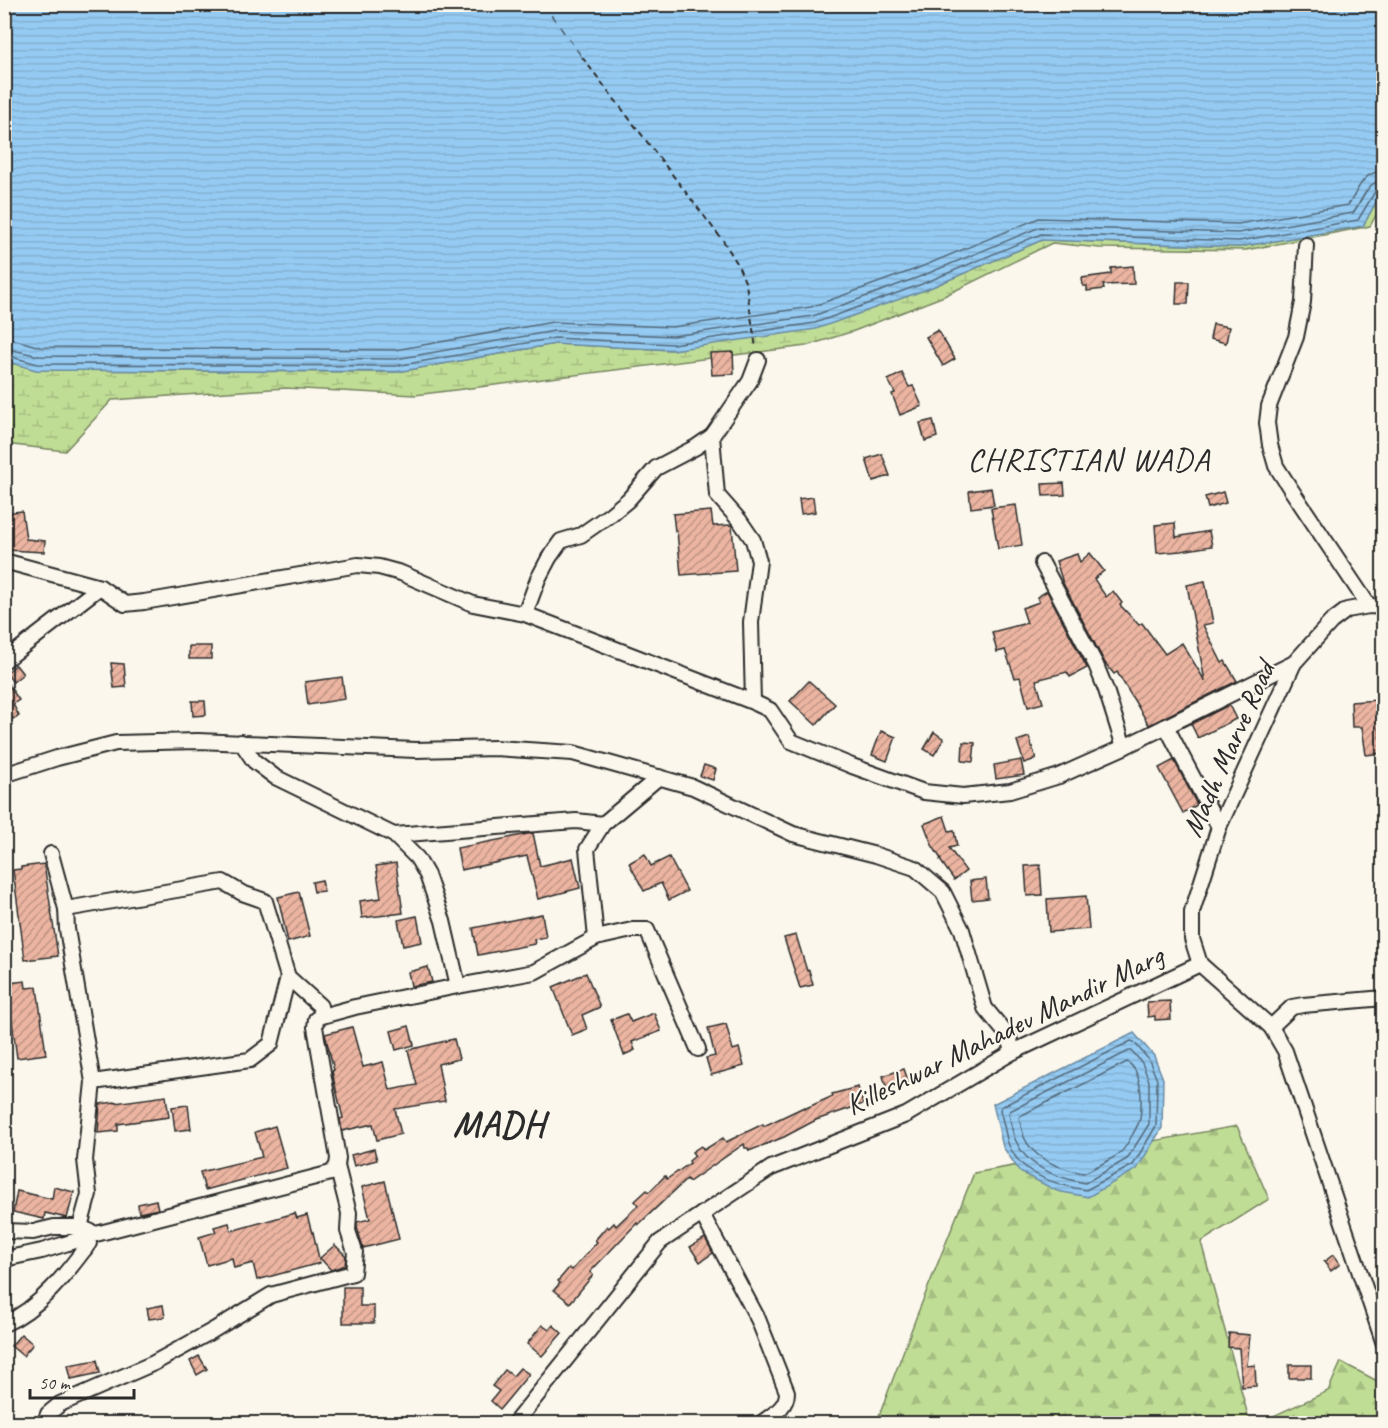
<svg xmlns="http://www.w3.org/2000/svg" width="1388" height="1428" font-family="Caveat,sans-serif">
  <defs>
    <pattern id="forest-firs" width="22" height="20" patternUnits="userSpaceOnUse" patternTransform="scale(1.5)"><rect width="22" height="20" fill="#c0dd95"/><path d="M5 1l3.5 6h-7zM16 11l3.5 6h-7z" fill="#a5be81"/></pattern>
    <pattern id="wetland-marsh" width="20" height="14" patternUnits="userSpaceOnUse" patternTransform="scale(1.5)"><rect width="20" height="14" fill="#c0dd95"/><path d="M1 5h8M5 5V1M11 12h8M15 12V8" fill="none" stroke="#a5be81"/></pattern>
    <pattern id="water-rules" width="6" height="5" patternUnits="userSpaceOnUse" patternTransform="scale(1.5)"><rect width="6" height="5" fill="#95cbf3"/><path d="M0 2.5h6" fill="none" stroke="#81aed0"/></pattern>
    <pattern id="building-hatch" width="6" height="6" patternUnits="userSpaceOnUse" patternTransform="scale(1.5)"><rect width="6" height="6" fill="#ecb5a2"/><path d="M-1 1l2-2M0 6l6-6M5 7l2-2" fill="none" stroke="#bf9384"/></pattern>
  </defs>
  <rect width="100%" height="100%" fill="#fbf7ec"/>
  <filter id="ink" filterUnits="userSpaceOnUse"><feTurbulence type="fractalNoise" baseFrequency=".0167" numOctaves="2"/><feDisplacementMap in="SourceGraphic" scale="12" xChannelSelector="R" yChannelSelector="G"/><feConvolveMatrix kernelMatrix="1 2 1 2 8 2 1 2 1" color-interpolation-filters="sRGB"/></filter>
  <g filter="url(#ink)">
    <g fill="url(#forest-firs)" stroke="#768460" stroke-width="1.5">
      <polygon points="1237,1126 1269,1199 1201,1242 1250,1423 876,1424 917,1315 974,1173"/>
      <polygon points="1341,1362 1383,1384 1383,1423 1258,1423 1328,1391"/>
    </g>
    <polygon fill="url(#wetland-marsh)" stroke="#768460" stroke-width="1.5" points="1383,189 1383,203 1370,226 1246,250 1100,248 1052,243 944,296 854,331 806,346 415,395 285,388 112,400 65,451 5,444 4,361 37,370 397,372 555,344 673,350 925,290 1042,240 1239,247 1363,226"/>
    <g fill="url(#water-rules)" stroke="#6b8ba3" stroke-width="1.5">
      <polygon points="4,5 1383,5 1383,189 1363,226 1239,247 1042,240 925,290 816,329 673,350 555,344 397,372 36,370 5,361"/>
      <polygon points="1134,1033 1154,1056 1163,1079 1162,1128 1137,1169 1088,1197 1057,1191 1020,1172 1003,1147 993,1104"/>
    </g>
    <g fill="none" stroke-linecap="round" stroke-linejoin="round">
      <g stroke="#556b7b" stroke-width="1.5">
        <path d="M4 339H12L40 347 395 350 553 322 672 327 811 307 916 269 1039 218 1238 224 1348 205C1359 190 1361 172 1384 171"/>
        <path d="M4 348 39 356 396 359 554 331 673 336 813 316 919 277 1040 227 1238 233 1353 213C1362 202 1366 181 1384 180"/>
        <polyline points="4,355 38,364 396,366 555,338 673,344 815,323 922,284 1041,234 1239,241 1358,220 1376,190 1380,188 1384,188"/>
        <path d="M1131 1041 1134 1042 1149 1060 1157 1080 1156 1126 1133 1165 1086 1190C1056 1185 1020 1175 1008 1143 1005 1132 1003 1120 1000 1110L1001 1107Z"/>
        <path d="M1129 1051H1132L1142 1063 1149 1081V1124L1127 1159 1085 1183C1058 1178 1027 1168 1016 1141 1012 1133 1011 1122 1009 1114L1010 1111Z"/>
        <path d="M1127 1062C1143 1071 1142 1103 1140 1119 1139 1124 1125 1149 1121 1152 1116 1157 1091 1170 1083 1173 1061 1169 1034 1160 1024 1137 1022 1131 1021 1124 1019 1118L1020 1116Z"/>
      </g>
      <polyline stroke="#4b5b67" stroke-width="1.5" stroke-dasharray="8 6" stroke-linecap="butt" points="543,4 582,57"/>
    </g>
    <g fill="url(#building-hatch)" stroke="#2b2b2b" stroke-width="1.5">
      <polygon points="1133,266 1134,284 1103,285 1104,289 1087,291 1087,286 1083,286 1082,278 1111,274 1111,268"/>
      <polygon points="1177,282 1189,282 1188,304 1176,304"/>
      <polygon points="1213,324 1229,327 1226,343 1210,339"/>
      <polygon points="938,330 955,359 943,366 926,337"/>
      <polygon points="733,352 734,374 712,375 710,353"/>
      <polygon points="902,373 909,387 913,386 922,406 900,415 892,394 895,393 888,380"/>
      <polygon points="933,420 937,437 925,441 920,423"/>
      <polygon points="882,454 890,476 873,481 866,459"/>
      <polygon points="1064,483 1065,495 1043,496 1042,484"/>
      <polygon points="991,488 994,505 971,508 969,491"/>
      <polygon points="1223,492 1226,503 1208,508 1205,497"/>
      <polygon points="813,497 815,512 801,514 799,499"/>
      <polygon points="1016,505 1022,545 998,549 991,508"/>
      <polygon points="22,511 26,539 45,541 44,552 6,550 7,534 4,535 4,513"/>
      <polygon points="711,511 713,526 731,525 732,526 736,571 681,575 677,531 675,531 673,514"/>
      <polygon points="1175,523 1176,537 1209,531 1212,546 1181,551 1157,553 1155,525"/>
      <polygon points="1090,553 1104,571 1094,579 1106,597 1113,591 1122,603 1120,605 1139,625 1142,623 1165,654 1182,643 1205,681 1187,585 1205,581 1213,623 1203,625 1222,663 1225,661 1237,681 1149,725 1117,672 1114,674 1105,663 1063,583 1056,561 1077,554 1080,562"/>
      <polygon points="1047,591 1087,668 1070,677 1067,672 1036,680 1043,703 1028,707 1020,677 1015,678 1005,650 997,652 992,632 1027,623 1022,608 1039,602 1037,597"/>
      <rect x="189" y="646" width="22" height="13"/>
      <polygon points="111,663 124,664 126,687 114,688"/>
      <polygon points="16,665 23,674 13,682 6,673"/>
      <polygon points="342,677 345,699 308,705 305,682"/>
      <polygon points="4,678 19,700 13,704 19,716 4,723"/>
      <polygon points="809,681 835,704 816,725 790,701"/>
      <polygon points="1378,700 1380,739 1383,738 1383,753 1366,755 1362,727 1352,727 1351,702"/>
      <polygon points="192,701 205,701 206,715 193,716"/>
      <polygon points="1229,705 1236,719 1198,738 1191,724"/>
      <polygon points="881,731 896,737 887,761 872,755"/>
      <polygon points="934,732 944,739 934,755 924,749"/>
      <polygon points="1029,737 1036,759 1024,763 1017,741"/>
      <polygon points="963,742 975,743 973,762 962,761"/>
      <polygon points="1021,760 1024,775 996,779 994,765"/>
      <polygon points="1174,760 1197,805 1183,813 1159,768"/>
      <polygon points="704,765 716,769 713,780 700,776"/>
      <polygon points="944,816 949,831 954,830 957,846 949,848 966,871 954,880 940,860 941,859 932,845 924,824"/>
      <polygon points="533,833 540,866 573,858 580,888 538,899 527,856 461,870 457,848"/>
      <polygon points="645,854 651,866 669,857 687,891 669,900 661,883 644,891 629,863"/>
      <polygon points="396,863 403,913 362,918 360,901 381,898 376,866"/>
      <polygon points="44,864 58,956 25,960 13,870 21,869 21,867"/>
      <polygon points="1040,865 1042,895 1027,896 1025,866"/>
      <polygon points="986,879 988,898 972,900 970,881"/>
      <polygon points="322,880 324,891 314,892 312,882"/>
      <polygon points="299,892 310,936 288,942 278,897"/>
      <polygon points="1086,896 1089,929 1049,932 1047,899"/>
      <polygon points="542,914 546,937 534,939 535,944 478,955 473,928"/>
      <polygon points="417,916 422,942 403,946 398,920"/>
      <polygon points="796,935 807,971 809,970 813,985 800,988 784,938"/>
      <polygon points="428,967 432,982 411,986 408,972"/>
      <polygon points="586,973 600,1007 582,1015 587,1029 572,1035 553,987"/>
      <polygon points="25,981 26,988 37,987 46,1054 17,1058 8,992 10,992 9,983"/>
      <polygon points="1170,1001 1171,1019 1155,1020 1155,1016 1148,1017 1147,1002"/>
      <polygon points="654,1013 661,1031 632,1042 635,1050 624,1055 611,1020 627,1014 631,1022"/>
      <polygon points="726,1024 733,1050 739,1048 744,1066 711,1075 706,1058 715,1056 708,1028"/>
      <polygon points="409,1026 414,1045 396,1050 391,1031"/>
      <polygon points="352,1027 363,1067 383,1062 390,1090 417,1085 408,1050 454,1039 459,1059 438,1064 445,1101 395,1109 401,1134 377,1140 373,1124 342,1131 340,1119 343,1118 334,1081 332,1071 334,1070 325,1034"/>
      <polygon points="904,1069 909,1083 887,1090 883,1076"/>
      <polygon points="858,1087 863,1104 816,1120 784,1137 749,1151 748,1148 745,1148 744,1144 689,1182 687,1179 638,1225 637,1223 590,1272 593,1275 570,1303 554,1290 560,1283 558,1281 569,1268 572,1270 597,1242 595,1240 607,1226 609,1228 614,1223 616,1226 638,1205 635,1201 647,1190 649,1192 665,1176 667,1179 690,1163 689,1161 695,1156 692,1152 701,1146 704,1150 723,1138 726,1142 763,1124 764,1126 804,1107 804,1109 833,1096 832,1094"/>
      <polygon points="166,1096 169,1117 118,1124 118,1131 98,1133 100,1104 115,1102 115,1103"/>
      <polygon points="188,1105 191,1129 175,1131 172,1107"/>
      <polygon points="275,1126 287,1168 205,1190 200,1172 262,1157 255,1132"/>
      <polygon points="374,1149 377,1160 354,1166 351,1155"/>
      <polygon points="385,1181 399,1239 363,1248 357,1227 357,1222 370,1219 362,1187"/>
      <polygon points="54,1187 74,1192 67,1218 45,1213 44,1219 13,1212 17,1191 52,1199"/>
      <polygon points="156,1200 158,1209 139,1213 138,1204"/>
      <polygon points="295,1213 297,1218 307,1215 312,1233 313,1232 320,1263 257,1280 253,1263 234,1268 232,1258 207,1265 199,1237 216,1232 214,1227 229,1223 231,1231"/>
      <polygon points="705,1238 713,1253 700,1262 690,1247"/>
      <polygon points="335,1245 346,1256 345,1265 331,1270 320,1258"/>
      <polygon points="1333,1255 1340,1264 1331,1271 1324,1262"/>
      <polygon points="343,1287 360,1287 360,1306 374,1306 374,1323 343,1323"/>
      <polygon points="163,1305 165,1317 149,1319 147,1308"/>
      <polygon points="542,1325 549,1330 553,1325 562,1333 542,1356 527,1344"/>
      <polygon points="1229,1333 1250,1335 1247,1366 1255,1365 1256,1386 1242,1387 1239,1348 1228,1347"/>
      <polygon points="21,1334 33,1344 23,1356 11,1346"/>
      <polygon points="199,1356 207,1369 197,1375 190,1361"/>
      <polygon points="97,1360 100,1373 71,1379 68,1365"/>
      <rect x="1289" y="1365" width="22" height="13"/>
      <polygon points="520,1368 529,1374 500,1409 491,1401 499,1391 492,1386 505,1370 513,1376"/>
    </g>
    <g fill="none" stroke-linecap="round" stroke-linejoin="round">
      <defs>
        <g id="minor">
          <polyline points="1306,245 1303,302 1296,337 1269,406 1267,423 1270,445 1276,466 1290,488 1369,606"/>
          <polyline points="712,436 717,495 740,521 753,540 759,561 751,622 753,702"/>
          <polyline points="4,561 100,587 125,604 144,602 358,565 379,567 401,573 473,604 525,614 753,702 770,710 791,741 852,766 924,792 963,796 1010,791 1059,776 1124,747 1294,663"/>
          <polyline points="1042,563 1096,665 1106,690 1124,747"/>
          <polyline points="525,614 538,579 549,558 561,541 581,535 611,514 628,500 656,468 696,447 712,436 750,381 758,360"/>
          <polyline points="4,661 100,587"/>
          <polyline points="1166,726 1219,827"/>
          <polyline points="241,742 254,761 275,777 394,835 417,858 427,875 443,921 458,986"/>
          <polyline points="4,775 57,758 116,743 198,741 416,750 495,748 573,753 693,787 793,834 876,855 915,868 943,892 962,930 985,1008 1009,1037 1013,1052"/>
          <polyline points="394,835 576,821 603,824"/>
          <polyline points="51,854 66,909 67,929 93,1082 85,1160 89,1194 80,1227 85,1249"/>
          <polyline points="66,909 223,882 242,893 265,901 288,977 320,1006 322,1016"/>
          <polyline points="596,938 587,849 603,824 659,777"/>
          <polyline points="1200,964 1192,939 1192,912 1219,827 1294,663 1331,622 1347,610 1369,606 1384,607"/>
          <polyline points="1200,964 1271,1027 1285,1051 1384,1344"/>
          <polyline points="1271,1027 1292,1007 1303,1005 1384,998"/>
          <polyline points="93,1082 250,1060 271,1044 288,977"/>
          <path d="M702 1214 758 1319 787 1392C787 1408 772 1415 760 1424"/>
          <polyline points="4,1231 33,1232 54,1227 80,1227 96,1234 331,1173 337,1166"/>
          <polyline points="4,1259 42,1251 91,1236"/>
          <path d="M4 1324C39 1309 67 1273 89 1243"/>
          <polyline points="44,1424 48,1414 60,1404 154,1363 212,1331 271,1295 353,1273 355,1252 348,1231 349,1213 337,1166 338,1158 315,1027 316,1019 322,1016 355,1007 458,986 534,972 596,938 632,930 647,930 698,1049"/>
          <polyline points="514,1424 660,1242 771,1168 906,1115 1013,1052 1200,964"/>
        </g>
      </defs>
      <use href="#minor" stroke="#2b2b2b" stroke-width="18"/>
      <polyline stroke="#2b2b2b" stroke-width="2" stroke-dasharray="6 4.5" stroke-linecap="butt" points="582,57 724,242 737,263 746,284 756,348"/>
      <use href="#minor" stroke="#fbf7ec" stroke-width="14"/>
    </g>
  </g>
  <g text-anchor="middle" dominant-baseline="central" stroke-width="4.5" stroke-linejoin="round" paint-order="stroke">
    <g font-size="30" fill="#2b2b2b" stroke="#fbf7ec">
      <text transform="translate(1228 749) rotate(-66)">Madh Marve Road</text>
      <text transform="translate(1004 1030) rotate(-26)">Killeshwar Mahadev Mandir Marg</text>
    </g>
    <g font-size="32" letter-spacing="1.5" fill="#2b2b2b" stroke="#fbf7ec">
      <text x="1089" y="459">CHRISTIAN WADA</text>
    </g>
    <g font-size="36" font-weight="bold" letter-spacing="1.5" fill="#2b2b2b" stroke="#fbf7ec">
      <text x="499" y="1124">MADH</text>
    </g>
  </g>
  <rect width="1388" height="1428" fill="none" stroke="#fbf7ec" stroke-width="24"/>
  <rect x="12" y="12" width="1364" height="1404" fill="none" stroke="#2b2b2b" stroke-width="2" filter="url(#ink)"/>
  <path d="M30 1389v9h104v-9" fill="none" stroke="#2b2b2b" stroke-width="3"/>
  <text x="39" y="1389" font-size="18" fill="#2b2b2b" stroke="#fbf7ec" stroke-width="4.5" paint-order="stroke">50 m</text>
</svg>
